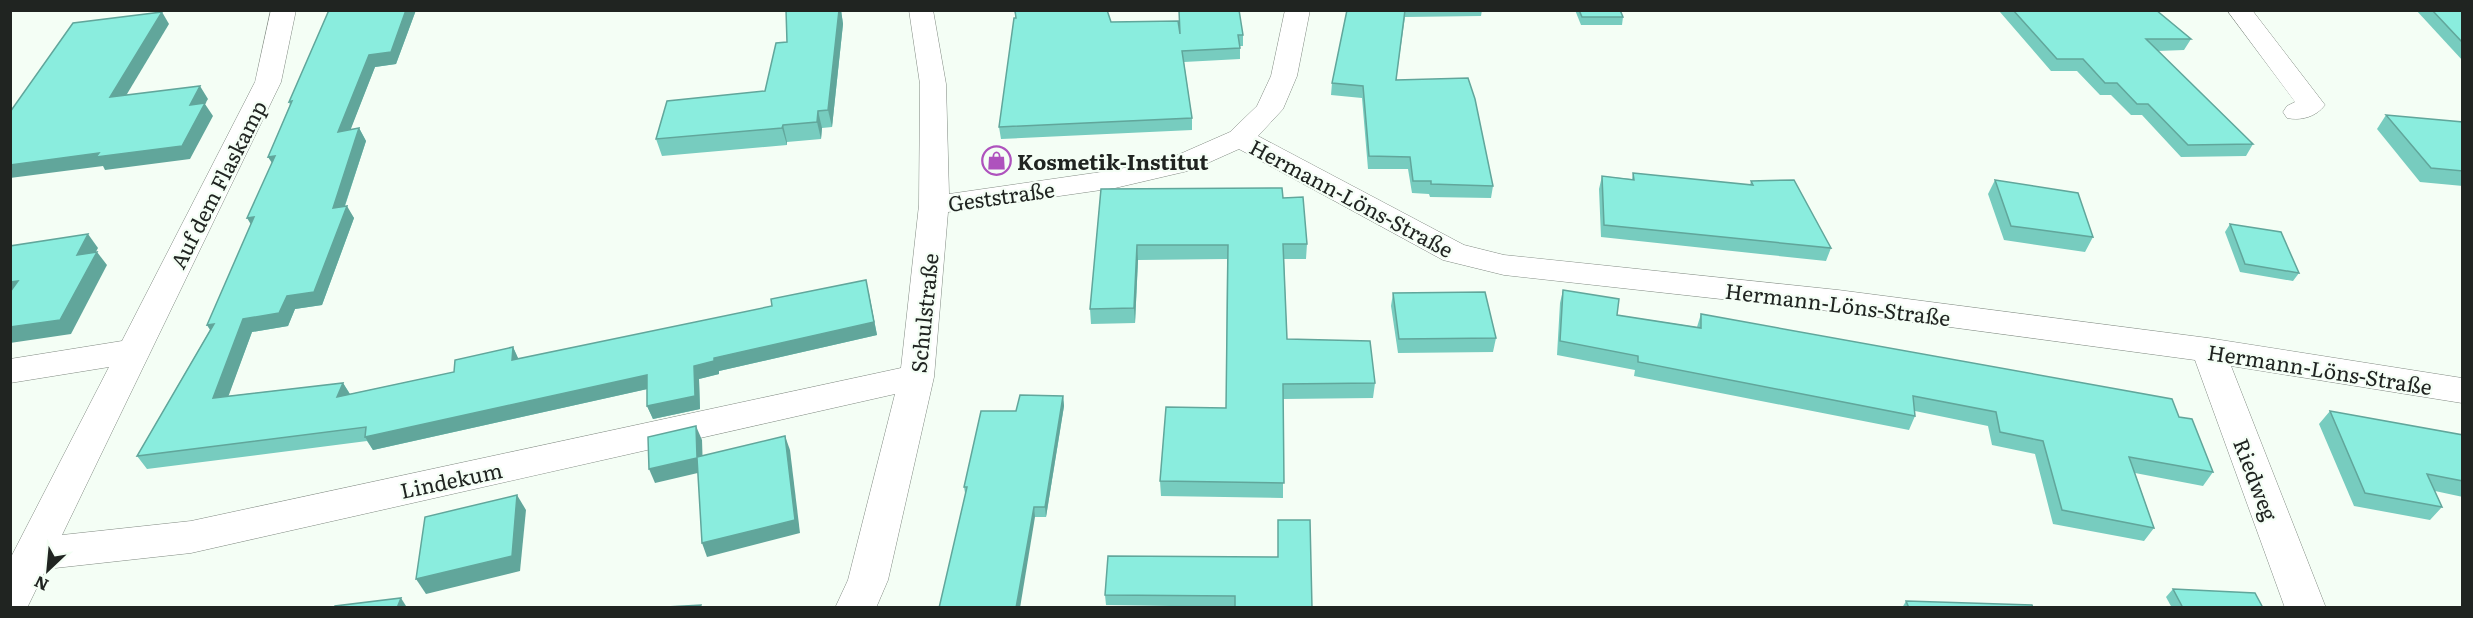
<svg xmlns="http://www.w3.org/2000/svg" width="2473" height="618" font-family="Literata,serif">
  <rect width="100%" height="100%" fill="#f4fef5"/>
  <g fill="none" stroke-linecap="round" stroke-linejoin="round">
    <defs>
      <g id="minor">
        <polygon points="271,10 296,10 281,82 62,535 191,521 901,368 919,205 920,84 909,10 933,10 946,84 949,194 1115,170 1173,157 1230,132 1257,106 1271,76 1285,10 1310,10 1297,76 1283,109 1258,136 1464,245 1504,255 1838,290 2208,338 2462,378 2462,403 2231,366 2326,608 2285,608 2195,360 1838,312 1504,275 1443,260 1239,149 1192,170 1115,188 948,212 934,377 888,580 876,608 835,608 848,580 895,394 191,553 46,569 27,608 10,608 10,559 109,367 10,383 10,359 122,341 255,82"/>
        <path d="M2227 10H2252L2325 105C2316 117 2301 121 2287 118L2283 112 2287 106 2295 102Z"/>
      </g>
    </defs>
    <use href="#minor" stroke="#818a82" stroke-width="1"/>
    <use href="#minor" fill="#fff" fill-rule="evenodd"/>
  </g>
  <g fill="#77ccbf">
    <polygon points="329,10 416,10 396,64 375,67 350,130 359,128 366,141 345,206 354,218 322,305 295,309 288,326 252,332 228,396 343,383 350,394 454,372 513,347 518,359 869,293 877,335 719,371 719,374 699,379 700,409 653,419 647,406 647,389 373,450 367,441 147,469 137,456 210,330 207,325 251,225 272,162 268,157 290,105 289,102"/>
    <polygon points="786,10 841,10 843,24 832,127 822,128 821,139 787,142 787,145 662,156 656,139 765,91 787,42"/>
    <polygon points="1014,10 1107,10 1111,22 1243,35 1243,46 1240,46 1240,59 1184,62 1192,118 1192,130 1001,139 999,127 1016,18"/>
    <polygon points="1347,10 1482,10 1481,16 1405,17 1396,80 1493,186 1491,198 1430,197 1429,194 1412,193 1408,169 1368,169 1362,98 1331,95 1332,83"/>
    <polygon points="1575,10 1620,10 1623,17 1622,25 1581,25"/>
    <polygon points="2000,10 2156,10 2191,39 2184,50 2157,51 2253,144 2246,156 2181,157 2142,115 2131,115 2111,95 2100,95 2077,71 2051,71 2000,12"/>
    <polygon points="2416,10 2463,10 2463,61"/>
    <polygon points="2386,115 2463,122 2463,186 2420,182 2377,129"/>
    <polygon points="1633,173 1750,185 1751,181 1831,248 1826,261 1601,237 1599,189 1602,176 1632,179"/>
    <polygon points="1995,180 2093,237 2085,252 2004,240 1988,194"/>
    <polygon points="1101,189 1283,198 1307,244 1306,259 1284,259 1287,339 1375,383 1373,398 1283,399 1283,498 1161,496 1160,481 1226,408 1227,259 1138,260 1135,323 1091,324 1090,309"/>
    <polygon points="2230,224 2299,273 2293,281 2240,272 2225,232"/>
    <polygon points="1563,290 1617,315 1697,327 1701,314 2179,417 2213,472 2203,486 2135,473 2154,528 2144,541 2053,524 2035,454 1992,445 1988,426 1915,411 1915,416 1909,430 1634,376 1635,370 1557,355 1560,303"/>
    <polygon points="1393,293 1496,338 1493,352 1398,353 1391,306"/>
    <polygon points="1063,396 1064,406 1046,517 1035,517 965,493 964,487 1016,411"/>
    <polygon points="2330,411 2463,435 2463,497 2435,491 2442,507 2430,520 2354,506 2319,424"/>
    <polygon points="1310,520 1235,607 1106,605 1105,595 1277,557"/>
    <polygon points="2173,589 2263,608 2172,608 2166,597"/>
    <polygon points="1906,601 2033,608 1902,608"/>
  </g>
  <g fill="#61a69b">
    <polygon points="406,10 416,10 396,64 375,67 345,144 338,132 369,55"/>
    <polygon points="839,10 841,10 843,24 832,127 828,110"/>
    <polygon points="162,12 169,24 118,109 110,97"/>
    <polygon points="200,86 208,99 205,104 213,116 190,159 105,170 103,166 10,178 10,165 190,105"/>
    <polygon points="818,111 822,128 821,139 817,122"/>
    <polygon points="783,125 787,142 787,145 782,128"/>
    <polygon points="359,128 366,141 340,220 333,208"/>
    <polygon points="275,156 276,169 268,157"/>
    <polygon points="347,206 354,218 322,305 295,309 288,326 252,332 223,411 213,398 243,319 287,296"/>
    <polygon points="254,217 255,231 247,218"/>
    <polygon points="88,234 98,248 87,268 77,255"/>
    <polygon points="1137,245 1138,260 1135,323 1134,308"/>
    <polygon points="97,252 107,265 71,334 10,343 10,327"/>
    <polygon points="866,280 877,335 719,371 719,374 699,379 700,409 653,419 647,406 694,366 714,358"/>
    <polygon points="18,281 10,297 10,282"/>
    <polygon points="214,324 216,338 207,325"/>
    <polygon points="513,347 519,360 512,360"/>
    <polygon points="647,375 652,388 373,450 365,437"/>
    <polygon points="343,383 351,396 337,397"/>
    <polygon points="1063,396 1064,406 1046,517 1045,507"/>
    <polygon points="696,426 702,440 703,470 697,457"/>
    <polygon points="785,436 790,450 800,533 707,557 702,543"/>
    <polygon points="697,458 702,472 655,483 649,469"/>
    <polygon points="517,495 526,510 520,571 426,594 416,579"/>
    <polygon points="1034,507 1035,517 1020,608 1016,608"/>
    <polygon points="401,598 406,606 406,608 397,608"/>
  </g>
  <g fill="#8aedde" stroke="#61a69b" stroke-width="1.5">
    <polygon points="329,10 406,10 391,52 369,55 338,132 359,128 333,208 347,206 314,292 287,296 279,313 243,319 213,398 343,383 337,397 454,372 455,360 513,347 512,360 772,306 771,299 866,280 874,322 714,358 714,361 694,366 695,396 647,406 647,375 365,437 366,427 137,456 214,324 207,325 254,217 247,218 275,156 268,157 292,101 289,102"/>
    <polygon points="786,10 839,10 828,110 818,111 817,122 783,125 782,128 656,139 667,101 765,91 776,43 787,42"/>
    <polygon points="1015,10 1107,10 1111,22 1178,21 1180,34 1179,10 1239,10 1243,35 1238,35 1240,48 1182,51 1192,118 999,127 1014,18 1016,18"/>
    <polygon points="1347,10 1405,10 1396,80 1468,78 1475,99 1493,186 1431,184 1431,181 1413,181 1410,157 1369,156 1363,86 1332,83"/>
    <polygon points="1579,10 1620,10 1623,17 1582,17"/>
    <polygon points="2013,10 2156,10 2191,39 2146,39 2253,144 2188,145 2148,104 2137,104 2117,83 2105,83 2083,59 2057,59"/>
    <polygon points="2432,10 2463,10 2463,43"/>
    <polygon points="162,12 110,97 200,86 190,105 205,103 182,146 96,157 99,153 10,165 10,112 73,23"/>
    <polygon points="2386,115 2463,122 2463,171 2431,168"/>
    <polygon points="1633,173 1753,185 1751,181 1794,180 1831,248 1604,225 1602,176 1634,180"/>
    <polygon points="1995,180 2078,193 2093,237 2011,226"/>
    <polygon points="1282,188 1283,198 1303,197 1307,244 1283,244 1287,339 1370,341 1375,383 1283,384 1284,483 1160,481 1166,407 1226,408 1228,245 1137,245 1134,308 1090,309 1101,189"/>
    <polygon points="2230,224 2281,232 2299,273 2245,264"/>
    <polygon points="88,234 77,255 97,252 60,320 10,327 10,292 18,281 10,282 10,246"/>
    <polygon points="1563,290 1619,299 1617,315 1701,328 1701,314 2172,399 2179,417 2192,419 2213,472 2129,457 2154,528 2062,510 2043,441 2000,432 1996,412 1913,396 1915,416 1638,362 1638,356 1560,341"/>
    <polygon points="1485,292 1496,338 1399,339 1393,293"/>
    <polygon points="1020,395 1063,396 1045,507 1034,507 1016,608 939,608 967,487 964,487 981,411 1016,411"/>
    <polygon points="2330,411 2463,435 2463,481 2427,474 2442,507 2365,493"/>
    <polygon points="696,426 697,457 785,436 795,520 702,543 697,458 649,469 648,437"/>
    <polygon points="517,495 512,556 416,579 425,517"/>
    <polygon points="1278,520 1310,520 1312,608 1235,608 1235,596 1105,595 1108,556 1278,557"/>
    <polygon points="2173,589 2255,593 2263,608 2183,608"/>
    <polygon points="401,598 397,608 335,608 335,606"/>
    <polygon points="1906,601 2032,605 2033,608 1909,608"/>
    <polygon points="701,605 700,608 648,608"/>
  </g>
  <defs>
    <symbol id="shop-ring" viewBox="-11 -11 22 22"><circle r="9.5" fill="#f4fef5" stroke="#ae52bd" stroke-width="1.5"/><path d="M-5-2.5h2.3a2.7 3.5 0 0 1 5.4 0H5L5.5 6h-11ZM-1.5-2.5h3a1.5 2.3 0 0 0-3 0Z" fill="#ae52bd"/></symbol>
  </defs>
  <g fill-rule="evenodd">
    <use href="#shop-ring" x="980" y="144" width="33" height="33"/>
  </g>
  <g text-anchor="middle" dominant-baseline="central" stroke-width="4.5" stroke-linejoin="round" paint-order="stroke">
    <g font-size="21" font-weight="bold" fill="#202421" stroke="#f4fef5" text-anchor="start">
      <text x="1017" y="160">Kosmetik-Institut</text>
    </g>
    <g font-size="21" fill="#202421" stroke="#f4fef5">
      <text transform="translate(217 184) rotate(-63)">Auf dem Flaskamp</text>
      <text transform="translate(1001 195) rotate(-8)">Geststraße</text>
      <text transform="translate(1352 197) rotate(28)">Hermann-Löns-Straße</text>
      <text transform="translate(1838 303) rotate(7)">Hermann-Löns-Straße</text>
      <text transform="translate(923 313) rotate(-84)">Schulstraße</text>
      <text transform="translate(2320 368) rotate(9)">Hermann-Löns-Straße</text>
      <text transform="translate(451 479) rotate(-12)">Lindekum</text>
      <text transform="translate(2257 479) rotate(69)">Riedweg</text>
    </g>
  </g>
  <rect width="2473" height="618" fill="none" stroke="#202421" stroke-width="24"/>
  <g transform="translate(48 570) rotate(206)" stroke="#f4fef5" stroke-width="4.5" paint-order="stroke">
  <path d="M0-4.5L10 22L0 15L-10 22Z" fill="#202421"/>
  <text y="-9" font-size="16" font-weight="bold" text-anchor="middle" fill="#202421">N</text>
  </g>
</svg>
